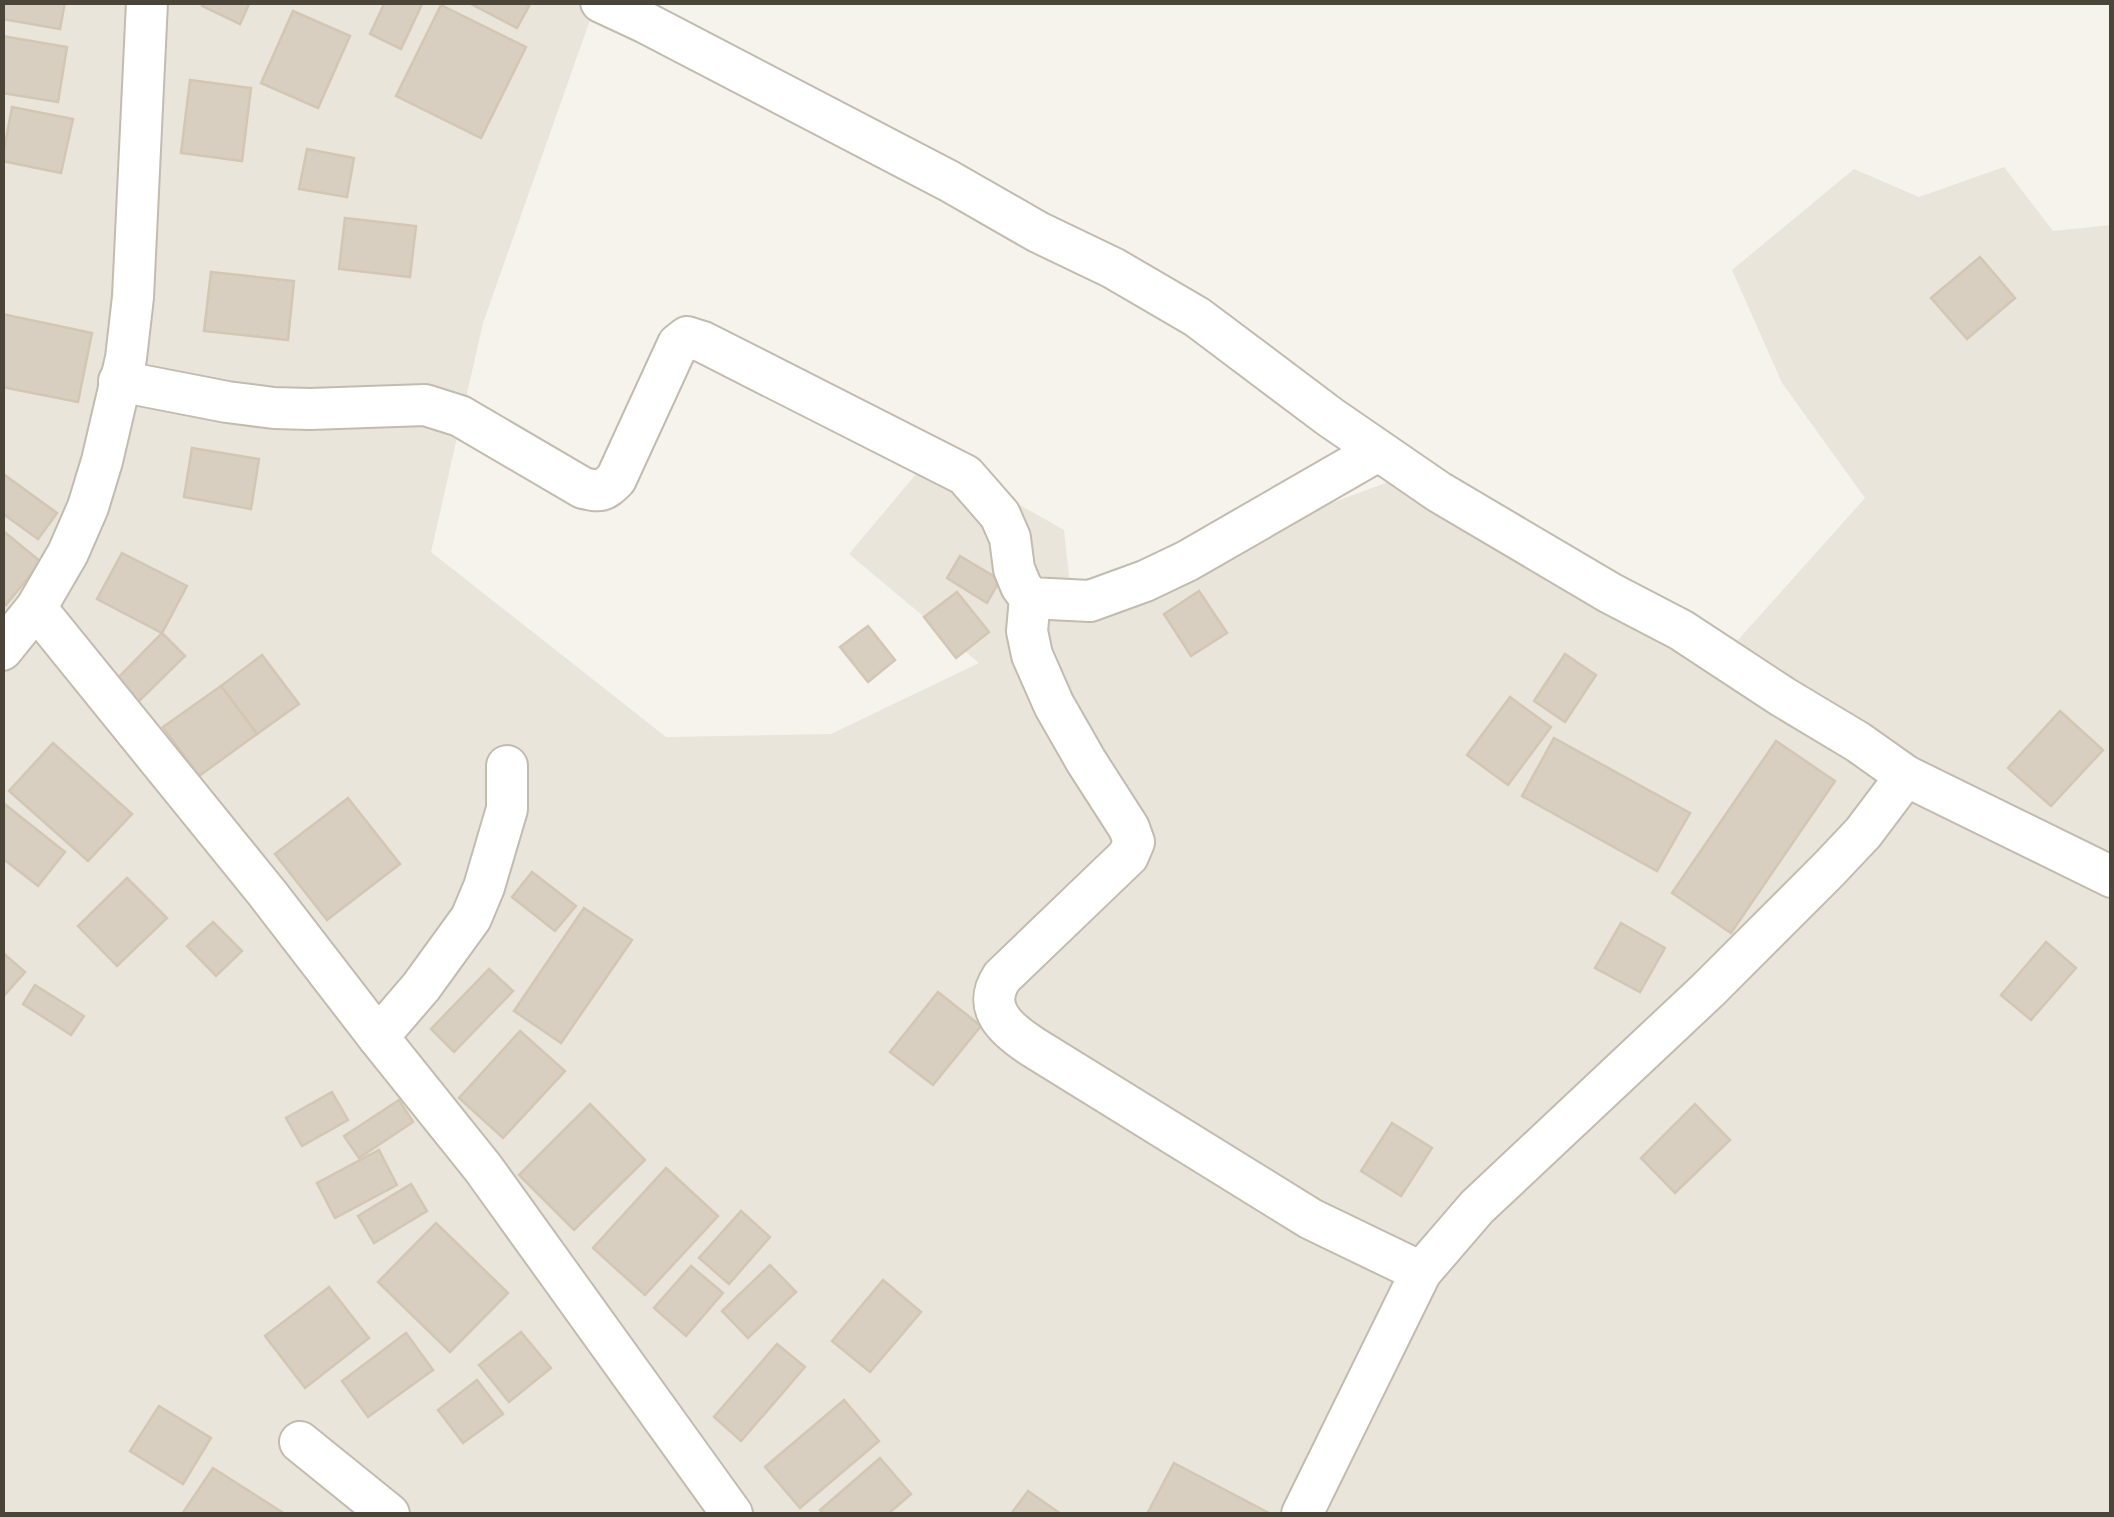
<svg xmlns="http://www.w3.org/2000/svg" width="2114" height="1517" font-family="'Titillium Web',sans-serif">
  <rect width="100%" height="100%" fill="#f6f3ec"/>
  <polygon fill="#eae5da" points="3,3 596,3 483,323 431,552 666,737 831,734 979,663 849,554 932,455 1064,530 1074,622 1271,525 1413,473 1738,640 1865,498 1782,383 1732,270 1854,169 1919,197 2004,167 2053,231 2111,225 2111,1514 3,1514"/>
  <g fill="#d8cfc1" stroke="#d3c7b4" stroke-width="2.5">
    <polygon points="2,2 65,2 60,29 2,19"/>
    <polygon points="204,2 250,2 240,24 202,6"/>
    <polygon points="385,2 423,2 401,49 370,34"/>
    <polygon points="467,2 521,2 529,6 517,28"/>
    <polygon points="441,5 526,47 481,138 396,96"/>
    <polygon points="293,11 350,36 318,108 261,83"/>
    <polygon points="2,36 67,47 58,102 2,93"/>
    <polygon points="190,80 251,88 242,161 181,153"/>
    <polygon points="12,107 73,119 61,173 2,161"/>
    <polygon points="307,149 354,158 347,197 299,189"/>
    <polygon points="345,218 416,226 410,277 339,269"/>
    <polygon points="1980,257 2015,298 1967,339 1931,298"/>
    <polygon points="211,272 294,281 288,340 204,331"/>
    <polygon points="2,314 92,333 78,402 2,387"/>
    <polygon points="192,448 259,459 251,509 184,497"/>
    <polygon points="2,473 57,513 38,539 2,513"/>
    <polygon points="2,530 41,562 6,605 2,603"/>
    <polygon points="122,553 187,586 162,633 97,599"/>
    <polygon points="960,556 1000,580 987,603 947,578"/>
    <polygon points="1199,591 1227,633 1191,656 1164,614"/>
    <polygon points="957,592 989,632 956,658 924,617"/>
    <polygon points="868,626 895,660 868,682 840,647"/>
    <polygon points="162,633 185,656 137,703 115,681"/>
    <polygon points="1565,654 1596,675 1565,722 1534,701"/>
    <polygon points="262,655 299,704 257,734 221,686"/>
    <polygon points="221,686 257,734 199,776 163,727"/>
    <polygon points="1510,697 1551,727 1508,785 1467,755"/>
    <polygon points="2060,711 2103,750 2051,806 2008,768"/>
    <polygon points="1554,738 1690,813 1657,871 1522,796"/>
    <polygon points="1776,741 1835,781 1731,933 1672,893"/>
    <polygon points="53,743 132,814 88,861 9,791"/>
    <polygon points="348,798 400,864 327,920 275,854"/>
    <polygon points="2,802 65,852 38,886 2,858"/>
    <polygon points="532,872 576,906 555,931 512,897"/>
    <polygon points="127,878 167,918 117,966 78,926"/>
    <polygon points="584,908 632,940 561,1043 514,1011"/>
    <polygon points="213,922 242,951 216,976 187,946"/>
    <polygon points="1621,923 1665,948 1640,992 1595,968"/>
    <polygon points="2046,942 2076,968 2031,1020 2001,995"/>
    <polygon points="2,952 25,972 2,998"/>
    <polygon points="489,969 513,991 454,1052 431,1029"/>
    <polygon points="35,985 84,1016 71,1035 23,1004"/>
    <polygon points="938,992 981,1026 933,1085 890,1052"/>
    <polygon points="520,1031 565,1071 503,1138 459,1098"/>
    <polygon points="332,1092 348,1120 302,1146 286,1118"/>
    <polygon points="399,1100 413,1122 359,1158 344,1136"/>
    <polygon points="590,1104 645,1160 574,1230 519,1175"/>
    <polygon points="1695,1104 1730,1140 1675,1193 1641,1158"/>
    <polygon points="1392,1123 1432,1148 1401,1196 1361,1171"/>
    <polygon points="379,1150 397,1185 335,1218 317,1183"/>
    <polygon points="666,1168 718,1216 645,1295 593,1248"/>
    <polygon points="411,1184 427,1211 374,1243 358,1216"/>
    <polygon points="741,1211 770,1237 729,1284 699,1258"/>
    <polygon points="436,1223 508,1293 450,1352 378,1282"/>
    <polygon points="770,1265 796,1292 748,1338 722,1311"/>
    <polygon points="691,1266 723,1293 686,1336 654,1308"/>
    <polygon points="883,1280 921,1312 870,1372 832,1341"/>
    <polygon points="329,1287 369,1338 305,1388 265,1336"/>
    <polygon points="521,1332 551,1368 509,1402 479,1365"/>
    <polygon points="406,1333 433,1370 368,1417 342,1381"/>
    <polygon points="777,1344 805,1367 741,1441 714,1417"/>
    <polygon points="477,1380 503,1414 463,1443 438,1410"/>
    <polygon points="844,1400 879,1441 800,1508 765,1467"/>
    <polygon points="159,1406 211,1438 183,1484 130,1451"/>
    <polygon points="880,1458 911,1494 888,1514 824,1514 820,1510"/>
    <polygon points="1174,1463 1271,1514 1147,1514"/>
    <polygon points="213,1468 285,1514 182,1514"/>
    <polygon points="1028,1491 1061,1514 1011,1514"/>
  </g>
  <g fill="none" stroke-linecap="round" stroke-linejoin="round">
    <defs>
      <g id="minor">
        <polyline points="601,2 646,23 949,181 1038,232 1113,268 1197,317 1330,417 1439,492 1610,593 1681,630 1783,697 1858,742 1906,776 2112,877"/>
        <path d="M119 381 227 402 274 408 310 409 425 405 460 416 583 488C601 492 603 492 616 479L678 344 687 337 703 342 965 475 1000 515 1010 538 1014 569 1021 586 1030 598 1090 601 1145 581 1187 561 1378 451"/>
        <path d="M1030 598 1027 631 1032 655 1054 705 1086 761 1129 828 1134 842 1128 856 1002 977C981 1009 1007 1030 1033 1047L1311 1219 1421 1272"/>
        <polyline points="36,608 267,893 378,1037 483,1168 732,1514"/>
        <polyline points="2,650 36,608 68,553 88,507 102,461 126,358 133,297 147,2"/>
        <polyline points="378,1037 421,987 471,918 484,887 507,809 507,766"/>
        <polyline points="300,1442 389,1514"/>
        <polyline points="1302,1514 1421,1272 1477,1207 1708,990 1829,869 1863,833 1906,776"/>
      </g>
    </defs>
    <use href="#minor" stroke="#c2bbae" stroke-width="44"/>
    <use href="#minor" stroke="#fff" stroke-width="40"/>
  </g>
  <rect width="2114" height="1517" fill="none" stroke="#4b4439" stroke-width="10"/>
</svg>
